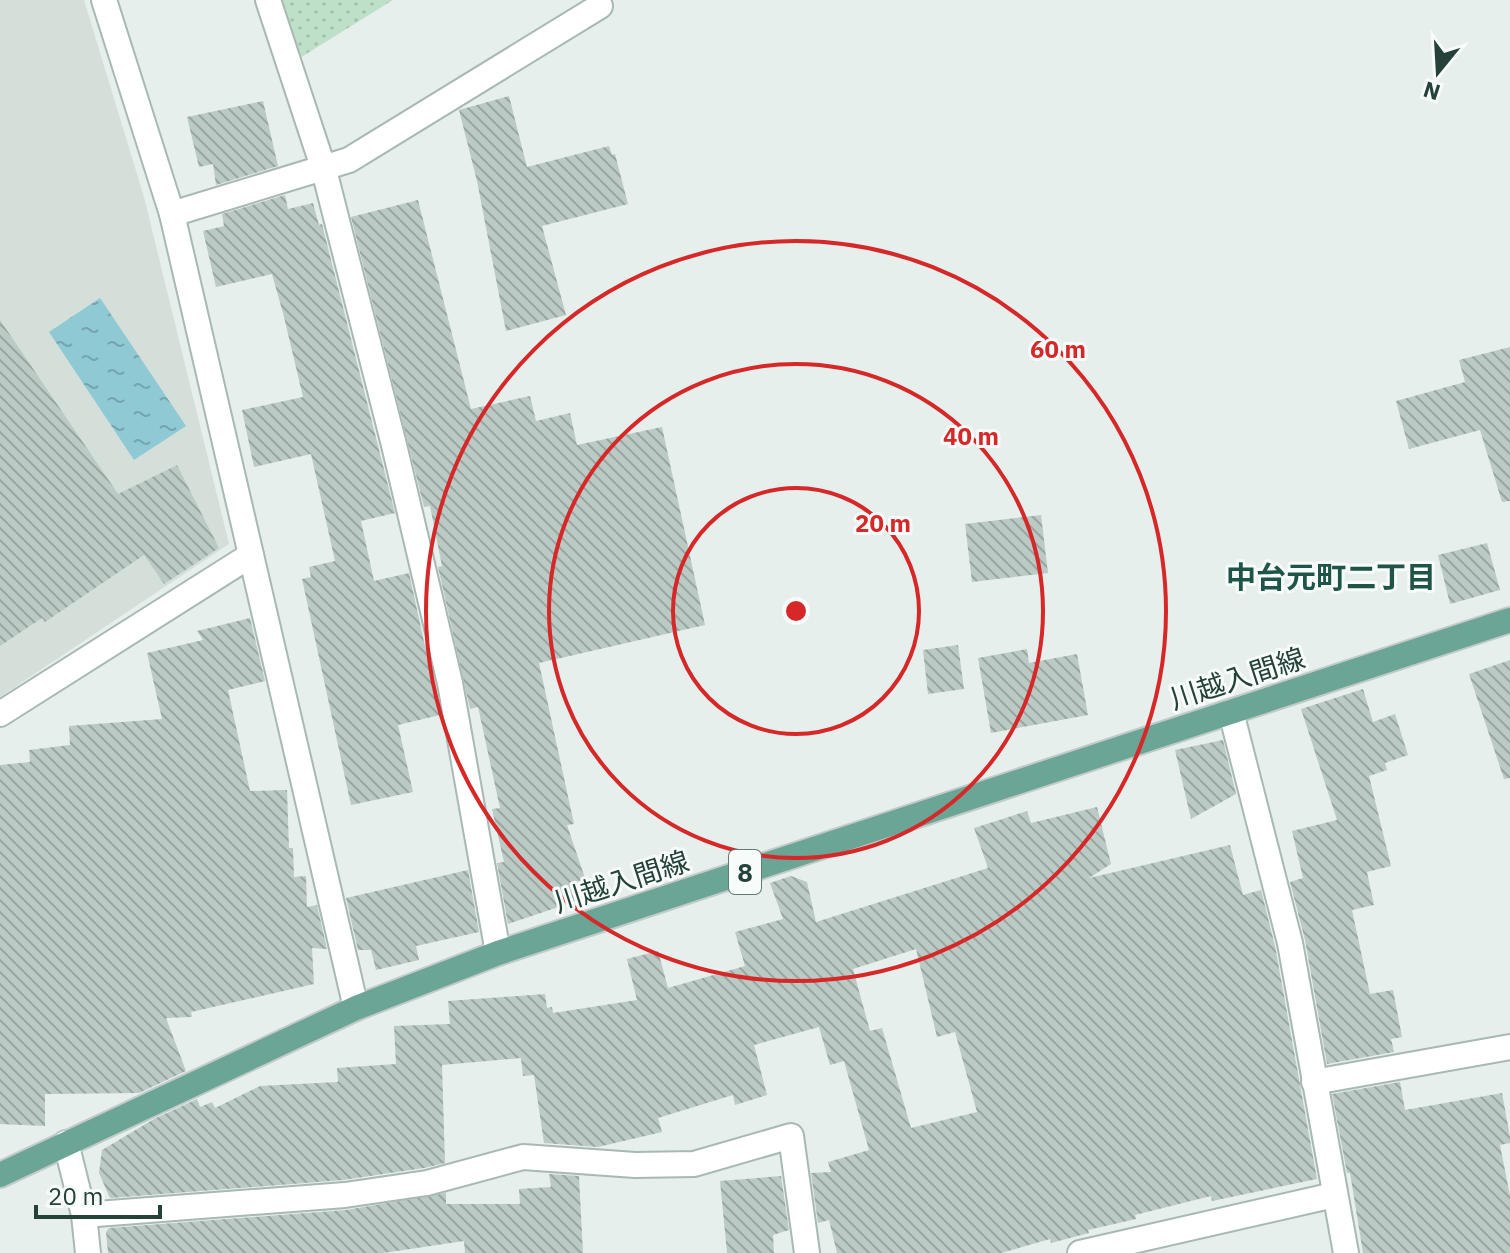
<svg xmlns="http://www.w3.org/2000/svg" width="1510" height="1253" font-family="'IBM Plex Sans','Noto Sans JP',sans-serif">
  <defs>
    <pattern id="grass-dots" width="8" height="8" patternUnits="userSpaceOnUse" patternTransform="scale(2)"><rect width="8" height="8" fill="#bfe0c8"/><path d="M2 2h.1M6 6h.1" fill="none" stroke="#a4c1ad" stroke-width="1.8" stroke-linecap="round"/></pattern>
    <pattern id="water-ripples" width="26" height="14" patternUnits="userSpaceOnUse" patternTransform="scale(2)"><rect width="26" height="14" fill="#8ec9d4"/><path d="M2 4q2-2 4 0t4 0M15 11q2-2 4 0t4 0" fill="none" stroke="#74a5ad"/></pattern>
    <pattern id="building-back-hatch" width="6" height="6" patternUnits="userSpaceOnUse" patternTransform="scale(2)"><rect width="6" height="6" fill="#bbcac4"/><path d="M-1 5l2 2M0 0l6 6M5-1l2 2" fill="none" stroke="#98a6a0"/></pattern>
  </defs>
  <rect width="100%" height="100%" fill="#e6efeb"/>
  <polygon fill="#d4dfda" points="0,0 84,0 144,197 229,544 0,697"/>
  <polygon fill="url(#grass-dots)" points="276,0 393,0 295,61"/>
  <polygon fill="url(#water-ripples)" points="100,298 186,426 134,460 49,332"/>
  <g fill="url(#building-back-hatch)" fill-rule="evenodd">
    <polygon points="509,96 527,167 609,146 612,155 615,154 628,204 542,226 566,315 506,331 477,181 459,110"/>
    <polygon points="263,101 278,166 216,185 213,164 199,167 187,117"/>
    <polygon points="285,195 288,209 313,203 319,225 322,224 395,513 361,521 374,581 409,573 440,715 398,725 413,792 351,805 302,579 311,577 309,567 335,561 311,454 254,467 242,410 303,397 284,317 272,274 216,287 203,231 224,226 222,214"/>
    <polygon points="418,200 471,409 530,396 536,421 570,413 577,445 662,427 705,625 539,663 574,824 567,825 591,896 508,924 497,863 504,862 492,809 500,808 478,707 470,709 438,567 442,566 430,506 424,507 351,217"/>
    <polygon points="0,320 118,494 177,465 219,548 164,584 144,555 45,622 42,618 0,646"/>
    <polygon points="1510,347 1510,501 1502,502 1480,430 1409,449 1396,401 1465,382 1459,360"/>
    <polygon points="1041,515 1048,573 972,582 965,524"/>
    <polygon points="1487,543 1500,590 1450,604 1438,555"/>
    <polygon points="250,618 265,681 228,690 250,791 287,790 289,848 293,848 294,877 306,876 307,907 317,905 327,949 312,948 314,984 191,1012 192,1017 166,1018 186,1071 139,1093 45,1094 45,1126 0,1124 0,765 30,762 29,750 70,745 69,726 162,719 147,653 203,640 197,631"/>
    <polygon points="958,645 964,689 928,694 923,650"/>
    <polygon points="1027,649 1029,663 1077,654 1088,715 991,733 978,658"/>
    <polygon points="1510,660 1510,778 1504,779 1469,674"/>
    <polygon points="1363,689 1373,722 1395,714 1408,755 1385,763 1387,770 1369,776 1391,866 1367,872 1374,905 1352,910 1370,994 1393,990 1402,1037 1391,1039 1394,1052 1327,1064 1305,940 1290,882 1303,878 1292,831 1337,820 1301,709"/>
    <polygon points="1223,740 1236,794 1191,819 1175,750"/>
    <path d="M1097 807 1111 864 1089 878 1230 845 1243 895 1261 890 1275 946 1317 1179 1212 1201 1211 1196 1135 1215 1136 1219 1088 1230 1089 1233 1051 1243 1050 1239 1001 1253H837L829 1220 818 1223 811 1173 831 1172 828 1162 869 1150 844 1061 830 1065 819 1027 754 1045 767 1095 735 1105 733 1095 658 1118 662 1132 598 1147 544 1143 534 1075 523 1076 521 1058 442 1065 445 1163 424 1168 343 1180 110 1198 99 1173 102 1150 154 1119 197 1099 200 1107 212 1102 215 1108 260 1086 338 1082 337 1068 396 1064 394 1026 450 1024 448 1001 545 994 547 1008 552 1007 553 1013 637 1000 627 959 658 951 668 988 745 966 735 932 783 919 770 883 791 876 807 882 816 922 988 868 974 828 1027 811 1031 823ZM916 949 937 1037 955 1032 977 1112 911 1128 882 1028 870 1031 853 969Z"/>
    <polygon points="468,870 479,932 416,946 419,960 376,970 371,950 358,950 346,898"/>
    <polygon points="1400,1082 1405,1110 1502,1093 1510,1137 1510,1143 1500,1145 1510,1196 1510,1253 1363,1253 1350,1173 1347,1173 1332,1094"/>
    <polygon points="549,1174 579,1176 583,1253 465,1253 464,1241 383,1253 108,1253 106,1232 109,1228 346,1210 446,1193 446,1204 520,1204 519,1189 551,1187"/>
    <polygon points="781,1176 789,1230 773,1235 774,1253 727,1253 720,1181"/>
  </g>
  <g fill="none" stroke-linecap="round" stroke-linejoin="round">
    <defs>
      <g id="minor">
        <polyline points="104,0 172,214 356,1008"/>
        <polyline points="268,0 324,170 394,445 450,683 498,953"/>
        <polyline points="172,214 349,160 600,6"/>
        <polyline points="1231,712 1290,943 1346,1253"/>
        <polyline points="0,714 251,555"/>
        <polyline points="1314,1082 1510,1047"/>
        <polyline points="66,1143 84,1215 88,1253"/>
        <polyline points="84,1215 345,1195 427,1183 523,1157 635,1165 694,1164 791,1136 807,1253"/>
        <polyline points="1080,1253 1334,1195"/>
      </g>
      <polyline id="primary" points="0,1175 356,1008 498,953 1510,620"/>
    </defs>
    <use href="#minor" stroke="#a8b8b2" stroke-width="28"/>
    <use href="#primary" stroke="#c2cac8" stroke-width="28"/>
    <use href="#minor" stroke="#fff" stroke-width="24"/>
    <use href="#primary" stroke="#6aa596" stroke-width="24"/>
  </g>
  <g fill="none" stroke="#d62828" stroke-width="4">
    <circle cx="796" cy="611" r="123"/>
    <circle cx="796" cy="611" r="247"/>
    <circle cx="796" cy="611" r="370"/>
  </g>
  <g text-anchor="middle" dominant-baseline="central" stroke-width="6" stroke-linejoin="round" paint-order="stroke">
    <rect fill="#f7fbf9" stroke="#637a73" stroke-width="2" x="729" y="850" width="32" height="44" rx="6"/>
    <g font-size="26" font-weight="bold" fill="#24423a">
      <text x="745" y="872">8</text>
    </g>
    <g font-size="28" fill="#24423a" stroke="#f7fbf9">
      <text transform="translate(1237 678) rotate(-18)">川越入間線</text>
      <text transform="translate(621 881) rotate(-18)">川越入間線</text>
    </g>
    <g font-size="30" font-weight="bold" fill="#1f5548" stroke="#f7fbf9">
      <text x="1331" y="576">中台元町二丁目</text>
    </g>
  </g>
  <circle cx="796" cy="611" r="12" fill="#d62828" stroke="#f7fbf9" stroke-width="4"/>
  <g font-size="24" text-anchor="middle" font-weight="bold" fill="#d62828" stroke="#f7fbf9" stroke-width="6" stroke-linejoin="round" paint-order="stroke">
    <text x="1058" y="358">60 m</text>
    <text x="971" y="445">40 m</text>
    <text x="883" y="532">20 m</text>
  </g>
  <g transform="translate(1438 72) rotate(198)" stroke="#f7fbf9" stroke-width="6" paint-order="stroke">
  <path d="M0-6L14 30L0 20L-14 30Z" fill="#24423a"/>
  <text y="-12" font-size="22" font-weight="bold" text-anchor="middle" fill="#24423a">N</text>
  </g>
  <path d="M36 1205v12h124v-12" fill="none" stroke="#24423a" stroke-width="4"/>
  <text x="48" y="1205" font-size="24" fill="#24423a" stroke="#f7fbf9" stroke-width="6" paint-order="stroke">20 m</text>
</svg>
